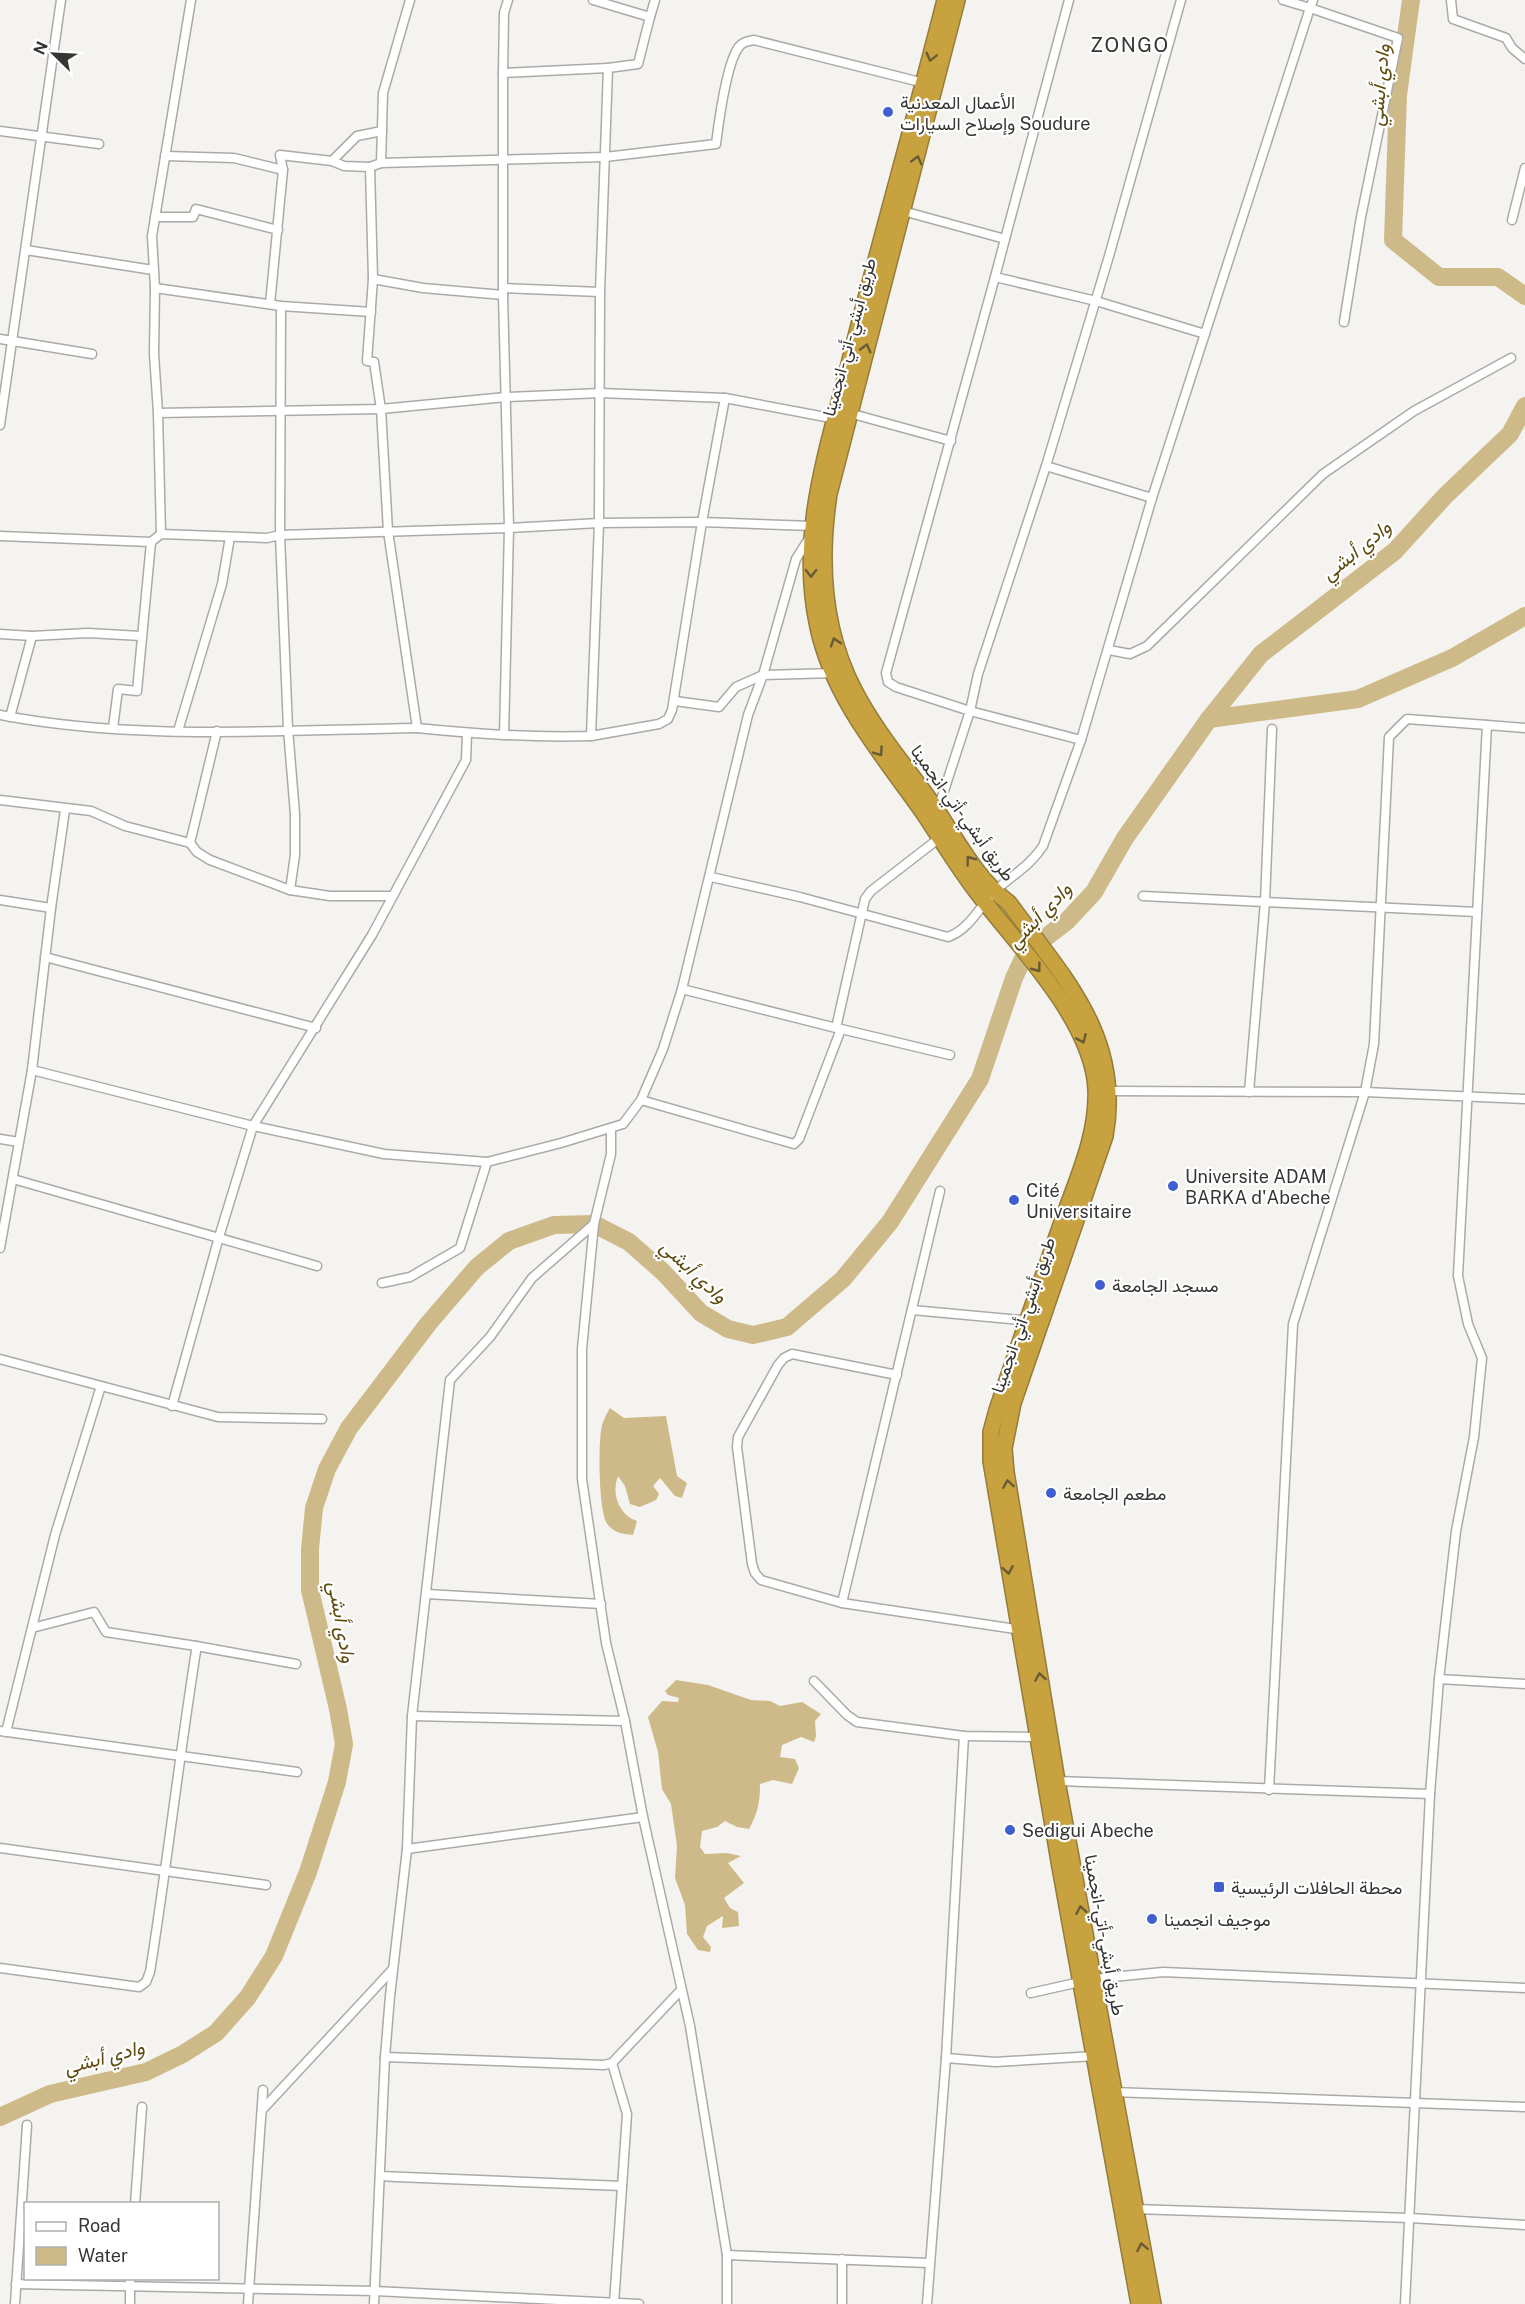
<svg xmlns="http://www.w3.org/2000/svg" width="1525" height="2304" font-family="'Public Sans',Vazirmatn,sans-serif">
  <rect width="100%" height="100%" fill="#f5f3ef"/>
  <g fill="#ceba88">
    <path d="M610 1408 624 1418 666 1416 677 1476 687 1483 682 1498 675 1496 660 1478 653 1486 659 1494 656 1500 640 1507 630 1504 625 1486 618 1476C611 1494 619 1515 637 1521L633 1535C623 1534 615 1533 608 1525 598 1514 598 1440 602 1425 604 1419 607 1413 610 1408Z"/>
    <path d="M676 1680 708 1685 751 1700 770 1701 780 1706 802 1702 821 1714 815 1721 816 1736 814 1742 801 1737 782 1745 780 1757 795 1759 799 1768 792 1784 773 1780 760 1784C760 1801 758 1813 749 1829L737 1827 725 1821 717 1827 702 1831 700 1847 705 1854 727 1853 741 1856 728 1863 744 1883 724 1898 730 1908 738 1912 739 1926 722 1928 723 1916 707 1926 703 1937 711 1947 710 1952 698 1950 687 1934 685 1905 675 1878 677 1846 671 1804 662 1789 658 1752 648 1717 662 1701 678 1702 679 1698 668 1695 665 1691Z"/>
  </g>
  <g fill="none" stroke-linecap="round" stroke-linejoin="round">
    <g stroke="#ceba88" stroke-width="18">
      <polyline points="1411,0 1398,95 1393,240 1439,277 1498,277 1525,296"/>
      <polyline points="1209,719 1358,699 1452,658 1525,616"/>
      <polyline points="0,2117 50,2094 146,2072 183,2054 216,2033 248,1997 274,1956 308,1872 337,1782 344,1744 338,1709 310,1590 310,1549 314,1508 327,1469 349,1428 428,1324 477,1267 509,1241 554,1225 594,1224 629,1242 663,1272 701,1313 728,1329 753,1335 787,1327 843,1279 890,1222 980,1079 1014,978 1022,961 1032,948 1067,921 1094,892 1125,838 1209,719 1261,654 1395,551 1445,496 1510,434 1525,406"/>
    </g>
    <defs>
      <g id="street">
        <path d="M410 0 383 93 381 163 370 167 373 279 367 361 374 362 381 409 388 531 417 728C475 734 533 738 591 736L599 523 600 292 608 68 638 64 650 17"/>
        <polyline points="508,0 504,13 503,73 608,68"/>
        <polyline points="593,0 650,17 655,0"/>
        <polyline points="1313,0 1310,8 1398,38 1361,217 1344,322"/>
        <polyline points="1451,0 1453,19 1506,38 1512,48 1525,59"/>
        <polyline points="503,73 503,295 509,528 504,735"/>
        <polyline points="0,131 99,144"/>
        <polyline points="165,156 234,158 283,170"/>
        <polyline points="332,161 357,136 382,131"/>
        <path d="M381 163 605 157 716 144C719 120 726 66 738 48 742 42 748 41 754 40L924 83"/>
        <polyline points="903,211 1005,239 995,277 1096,301 1205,334"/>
        <polyline points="155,217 193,217 196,209 278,230"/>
        <polyline points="1512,220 1525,168"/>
        <polyline points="1005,239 1069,0"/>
        <polyline points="26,250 153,270"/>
        <polyline points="995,277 886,673 888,682 896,687 970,711 1081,740 1152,498 1310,8 1283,0"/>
        <polyline points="373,279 423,288 503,295"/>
        <polyline points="155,288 281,306 371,312"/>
        <polyline points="503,288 600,292"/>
        <polyline points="270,304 283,170 280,155 332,161 344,166 370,167"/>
        <polyline points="281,306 280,535 288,729 295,814 295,855 290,890"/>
        <polyline points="0,339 92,354"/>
        <polyline points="158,413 381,409 506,397 601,393 725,398"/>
        <polyline points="849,413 951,441"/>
        <polyline points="0,425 61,0"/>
        <polyline points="1046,466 1152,498"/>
        <polyline points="161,534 158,413 154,354 155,288 152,236 191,0"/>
        <polyline points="0,536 151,542 161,534 267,538 280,535 509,528 599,523 702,522 812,526"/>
        <polyline points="0,634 32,636 88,633 141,636"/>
        <polyline points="1109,650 1130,654 1147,646 1323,474 1414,411 1511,358"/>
        <polyline points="675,701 719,707 736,687 763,675 796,559 810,537"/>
        <path d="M0 715C134 741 281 730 417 728"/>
        <polyline points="10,717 32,636"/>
        <polyline points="113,728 118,689 137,691 151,542"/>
        <polyline points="178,731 222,584 230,537"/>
        <polyline points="591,736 659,724 668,719 672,710 702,522 725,398 836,419"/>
        <polyline points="0,800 91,811 125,826 190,843 197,852 210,860 290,890 330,896 392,896"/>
        <polyline points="935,809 942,797 970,711 978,674 1046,466 1109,256 1181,0"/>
        <polyline points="190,843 217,731"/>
        <path d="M711 877 800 897 948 937C970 929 979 907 995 891 1012 875 1029 867 1043 846L1081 740"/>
        <polyline points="1143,896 1265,902 1272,729"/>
        <polyline points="0,900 51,908 65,810"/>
        <polyline points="45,957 316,1028"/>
        <polyline points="682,989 836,1028 865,899 871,891 942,836"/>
        <polyline points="837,1028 950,1055"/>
        <polyline points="32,1070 253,1126 384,1154 487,1162 561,1143 623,1124 641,1100 663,1049 682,989 748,715 763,675 835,673"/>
        <polyline points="1109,1091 1365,1092 1525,1099"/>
        <polyline points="1249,1092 1265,902 1477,912"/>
        <polyline points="641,1100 794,1144 799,1139 841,1029"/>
        <polyline points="611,1128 611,1154 594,1224 582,1349 582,1479 606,1643 625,1721 643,1817 690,2026 727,2255 727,2304"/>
        <polyline points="0,1139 19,1142"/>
        <polyline points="13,1179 317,1266"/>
        <polyline points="940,1191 842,1603 1022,1630"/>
        <polyline points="0,1248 32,1070 51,908"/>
        <polyline points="382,1283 410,1277 460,1248 487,1162"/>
        <polyline points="912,1310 1031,1321"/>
        <polyline points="0,1359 218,1417 322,1419"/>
        <polyline points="172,1406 219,1237 253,1126 372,935 466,760 467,733"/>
        <polyline points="427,1594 601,1604"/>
        <polyline points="842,1603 761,1580 755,1573 752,1564 737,1447 738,1437 778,1365 784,1358 792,1354 897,1375"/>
        <polyline points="196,1646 296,1664"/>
        <polyline points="1439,1679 1456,1531 1474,1437 1482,1358 1468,1324 1458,1276 1487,725 1525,728"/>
        <polyline points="814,1681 847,1715 857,1722 964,1736 1038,1737"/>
        <polyline points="412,1716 625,1721"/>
        <polyline points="0,1731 297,1772"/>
        <polyline points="6,1732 55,1535 101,1386"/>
        <polyline points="1057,1781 1430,1794"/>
        <polyline points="1269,1790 1293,1324 1365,1092 1374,1044 1389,737 1407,719 1487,725"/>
        <polyline points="0,1848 266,1885"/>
        <polyline points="407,1849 643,1817"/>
        <path d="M0 1968 139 1987 146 1982 150 1972C167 1865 179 1758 196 1651V1646L106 1632 94 1612 32 1628"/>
        <polyline points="1031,1993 1093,1979 1163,1972 1525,1988"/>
        <polyline points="385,2057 604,2065 612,2063 681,1990"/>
        <polyline points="946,2058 995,2062 1095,2056"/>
        <polyline points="612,2063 627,2114 614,2304"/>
        <polyline points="1113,2092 1525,2107"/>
        <polyline points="262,2110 392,1970"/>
        <polygon points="380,2176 622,2186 396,2177"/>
        <polyline points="135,2204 142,2107"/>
        <polyline points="1134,2209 1410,2218 1525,2225"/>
        <polyline points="727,2255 929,2263"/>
        <polyline points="130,2278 130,2304"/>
        <polyline points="16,2284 375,2291 639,2304"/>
        <polyline points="15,2304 27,2125"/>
        <polyline points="248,2304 263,2090"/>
        <polyline points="374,2304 385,2057 390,1996 407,1849 412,1716 450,1380 490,1337 532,1278 594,1224"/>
        <polyline points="842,2304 842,2259"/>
        <polyline points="927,2304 946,2058 964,1736"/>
        <polyline points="1405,2304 1430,1794 1439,1679 1525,1684"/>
      </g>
      <g id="highway">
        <path d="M945 0C915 119 881 237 851 356 829 447 797 532 818 627 833 698 882 754 923 812 943 842 961 873 984 901 1022 950 1093 1023 1096 1089 1098 1135 1077 1179 1062 1222 1040 1285 1018 1347 997 1410L991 1432V1461L1060 1867 1139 2304"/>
        <path d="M957 0 829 494C819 560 822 629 854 690 875 731 907 768 934 806 957 840 976 879 1009 903 1063 977 1123 1037 1105 1136L1013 1403 1004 1448 1006 1472 1057 1781 1153 2304"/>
      </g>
    </defs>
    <use href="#street" stroke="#abaaa6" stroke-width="11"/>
    <use href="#highway" stroke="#947c3b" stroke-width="18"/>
    <use href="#street" stroke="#fff" stroke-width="8"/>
    <use href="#highway" stroke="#c7a23f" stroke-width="15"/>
  </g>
  <defs><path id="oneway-chevron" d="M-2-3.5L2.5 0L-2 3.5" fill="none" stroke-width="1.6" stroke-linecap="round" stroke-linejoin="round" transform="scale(1.5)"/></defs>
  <g stroke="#695b37">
    <use href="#oneway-chevron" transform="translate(931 57) rotate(104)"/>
    <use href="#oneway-chevron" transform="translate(917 160) rotate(-75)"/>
    <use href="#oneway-chevron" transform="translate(866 348) rotate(-75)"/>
    <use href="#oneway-chevron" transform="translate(811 573) rotate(90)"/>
    <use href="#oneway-chevron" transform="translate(835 642) rotate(-108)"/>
    <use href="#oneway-chevron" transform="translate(879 752) rotate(55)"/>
    <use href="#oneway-chevron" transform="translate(970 860) rotate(-127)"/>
    <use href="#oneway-chevron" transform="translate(1037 968) rotate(53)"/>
    <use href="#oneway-chevron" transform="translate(1082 1039) rotate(66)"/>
    <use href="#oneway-chevron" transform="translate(1008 1484) rotate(-99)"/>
    <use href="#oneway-chevron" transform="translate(1008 1570) rotate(80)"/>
    <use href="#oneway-chevron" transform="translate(1040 1677) rotate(-99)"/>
    <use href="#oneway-chevron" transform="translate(1081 1910) rotate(-100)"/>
    <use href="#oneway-chevron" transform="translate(1142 2247) rotate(-101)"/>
  </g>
  <g fill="#405ed1" stroke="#fff" stroke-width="2">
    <circle cx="888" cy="112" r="6"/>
    <circle cx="1173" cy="1186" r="6"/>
    <circle cx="1014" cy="1200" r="6"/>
    <circle cx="1100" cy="1285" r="6"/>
    <circle cx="1051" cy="1493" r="6"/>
    <circle cx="1010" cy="1830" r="6"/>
    <rect x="1213" y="1881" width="12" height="12" rx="3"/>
    <circle cx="1152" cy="1919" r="6"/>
  </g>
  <g text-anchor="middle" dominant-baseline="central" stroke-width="4.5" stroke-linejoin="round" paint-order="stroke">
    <g font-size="18" fill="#363533" stroke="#fff" text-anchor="start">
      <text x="900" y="102">الأعمال المعدنية<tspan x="900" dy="21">وإصلاح السيارات Soudure</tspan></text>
      <text x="1185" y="1176">Universite ADAM<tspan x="1185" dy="21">BARKA d'Abeche</tspan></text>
      <text x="1026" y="1190">Cité<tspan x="1026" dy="21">Universitaire</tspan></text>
      <text x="1112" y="1285">مسجد الجامعة</text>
      <text x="1063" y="1493">مطعم الجامعة</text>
      <text x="1022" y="1830">Sedigui Abeche</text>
      <text x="1231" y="1887">محطة الحافلات الرئيسية</text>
      <text x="1164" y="1919">موجيف انجمينا</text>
    </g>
    <g font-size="18" fill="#363533" stroke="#fff">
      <text transform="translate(849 337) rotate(-75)">طريق أبشي-أتي-انجمينا</text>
      <text transform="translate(963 813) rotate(54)">طريق أبشي-أتي-انجمينا</text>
      <text transform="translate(1023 1315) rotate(-71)">طريق أبشي-أتي-انجمينا</text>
      <text transform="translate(1105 1935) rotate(80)">طريق أبشي-أتي-انجمينا</text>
    </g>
    <g font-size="20" letter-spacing="1.5" fill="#363533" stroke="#fff">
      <text x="1130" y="45">ZONGO</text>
    </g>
    <g font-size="20" font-style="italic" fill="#604b0e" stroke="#fff">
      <text transform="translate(1379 85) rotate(-85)">وادي أبشي</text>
      <text transform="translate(1356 550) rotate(-39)">وادي أبشي</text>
      <text transform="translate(1039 915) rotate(-46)">وادي أبشي</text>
      <text transform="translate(694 1271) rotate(43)">وادي أبشي</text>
      <text transform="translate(342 1622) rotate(80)">وادي أبشي</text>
      <text transform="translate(104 2057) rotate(-15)">وادي أبشي</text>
    </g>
  </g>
  <rect x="24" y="2202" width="195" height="78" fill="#ffffff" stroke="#afaead" stroke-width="1.5"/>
  <rect x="36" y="2222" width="30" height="9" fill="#ffffff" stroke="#afaead" stroke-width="1.5"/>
  <text x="78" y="2232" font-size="18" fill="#363533">Road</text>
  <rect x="36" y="2247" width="30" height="18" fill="#ceba88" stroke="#afaead" stroke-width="1.5"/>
  <text x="78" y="2262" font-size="18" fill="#363533">Water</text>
  <g transform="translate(54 54) rotate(294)" stroke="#ffffff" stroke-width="4.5" paint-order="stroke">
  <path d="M0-4.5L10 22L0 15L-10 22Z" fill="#363533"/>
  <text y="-9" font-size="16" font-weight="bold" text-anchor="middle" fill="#363533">N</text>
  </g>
</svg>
